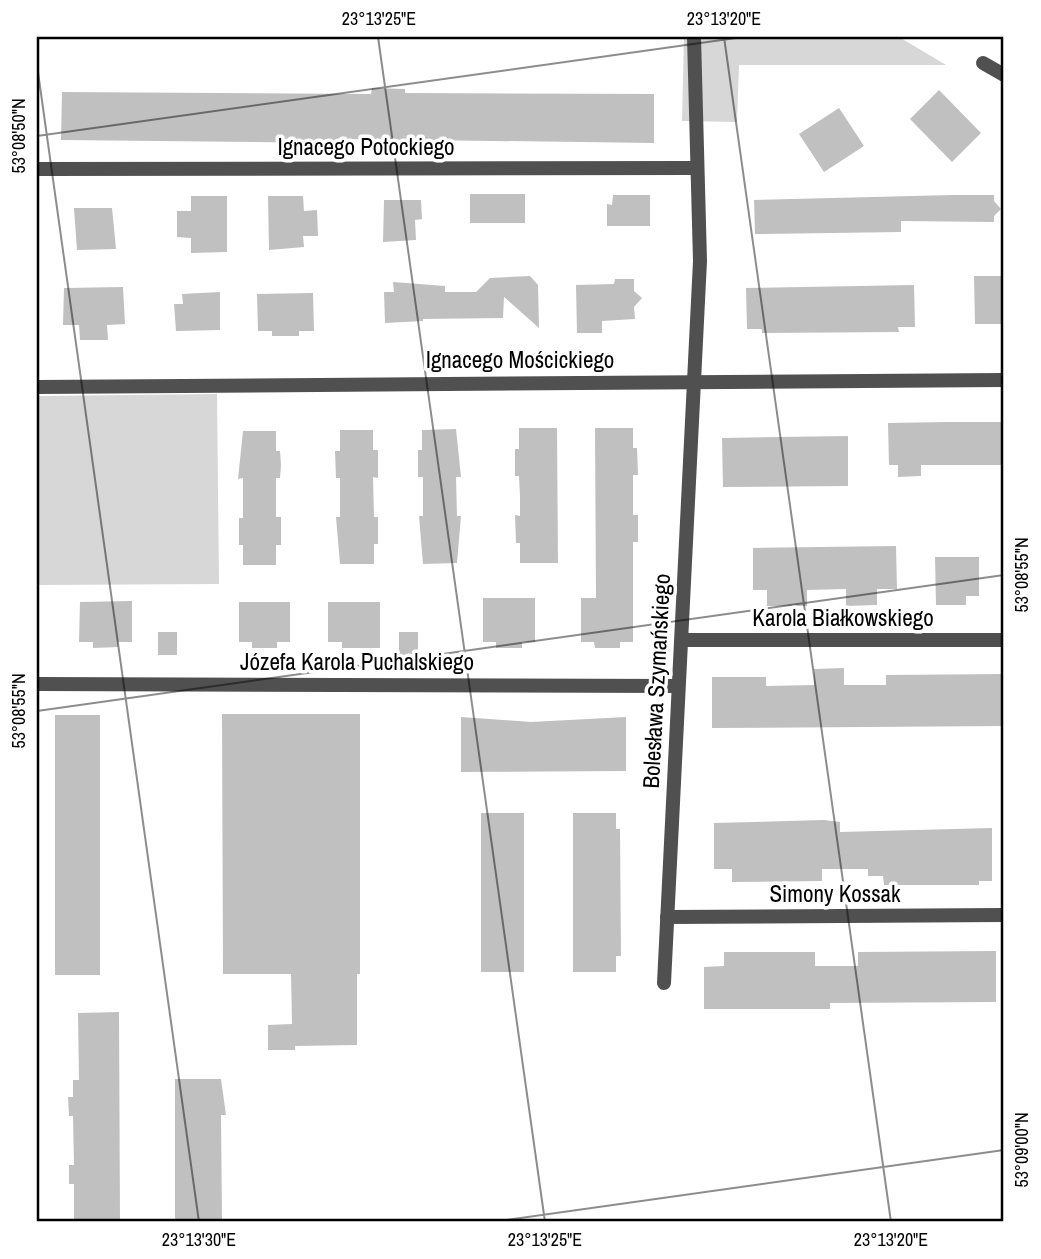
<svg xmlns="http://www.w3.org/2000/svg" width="1041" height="1259" font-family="'Archivo Narrow',sans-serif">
  <rect width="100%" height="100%" fill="#fff"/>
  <g fill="#d7d7d7">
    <polygon points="684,37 899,37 946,65 739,65 737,122 682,121"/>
    <polygon points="217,394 219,584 37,585 37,396"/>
  </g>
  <g fill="#c0c0c0">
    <polygon points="372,88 405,89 405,93 654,94 654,143 343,139 343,143 61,140 62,92 371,94"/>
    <polygon points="939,90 981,133 952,162 910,119"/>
    <polygon points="839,108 864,146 824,172 799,134"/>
    <rect x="470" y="194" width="55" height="29"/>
    <polygon points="613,195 650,195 650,226 607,226 607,204 612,205"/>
    <polygon points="953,195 994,195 994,201 1001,209 994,216 994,222 901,221 901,232 755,234 754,200"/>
    <polygon points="191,196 227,196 227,252 191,253 191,238 177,237 177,211 191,211"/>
    <polygon points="268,196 303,196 304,211 317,210 318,236 303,236 304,247 269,250"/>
    <polygon points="384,200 421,200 422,219 415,220 416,240 383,242"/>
    <polygon points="74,208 112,208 116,249 77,250"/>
    <polygon points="530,276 538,285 539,328 504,297 503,318 423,319 423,321 385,323 384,292 394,292 393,282 445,286 445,292 476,292 490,278"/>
    <polygon points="974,276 1004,276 1004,324 975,324"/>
    <polygon points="615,279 634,279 634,291 642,298 634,307 635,319 602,321 602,333 577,333 576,285 614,284"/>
    <polygon points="914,285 915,327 898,327 899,332 762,333 762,329 747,329 746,288"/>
    <polygon points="123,287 125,324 107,325 108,340 80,340 79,325 63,325 64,288"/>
    <polygon points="220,292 220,330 176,331 174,304 183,304 182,294"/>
    <polygon points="313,293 314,331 299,331 299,336 272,336 272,331 258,331 257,294"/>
    <polygon points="947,422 1004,422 1004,465 921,465 921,476 898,477 898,465 889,465 888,423"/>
    <polygon points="519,428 557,428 558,563 520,563 520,543 516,543 515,515 520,516 520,496 519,476 515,476 515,449 519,449"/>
    <polygon points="595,428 633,428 633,448 637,448 638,475 633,475 633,515 638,515 638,542 633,542 633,642 620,642 620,648 595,648 594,642 581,642 581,598 596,598"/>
    <polygon points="456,429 461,477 456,477 457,516 461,516 457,563 423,564 419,516 423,516 423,477 418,477 418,450 422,450 422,430"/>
    <polygon points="340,430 373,430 373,450 378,450 378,478 373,477 374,517 378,517 378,544 374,544 374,564 340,564 336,517 340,517 340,478 336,478 335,451 340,451"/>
    <polygon points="243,431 276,431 276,451 280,451 281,465 280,478 276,478 276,517 281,517 281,545 276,545 276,565 243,565 243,545 239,545 239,518 243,518 243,478 238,479"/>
    <polygon points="848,436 848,486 723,487 722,438"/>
    <polygon points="896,546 897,589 877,589 877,605 846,606 846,589 807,590 807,606 767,606 767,590 753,590 753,548"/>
    <polygon points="935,557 979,557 979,596 966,596 966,605 936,605"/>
    <polygon points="483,598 535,598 535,642 522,642 522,648 496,648 496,642 483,642"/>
    <polygon points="132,601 132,642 118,642 118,647 93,648 93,642 79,642 80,602"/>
    <polygon points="239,602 290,602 290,642 277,642 277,648 252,648 252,642 239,642"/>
    <polygon points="328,602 380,602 380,648 342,648 342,642 328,642"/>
    <rect x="158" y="632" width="19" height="23"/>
    <rect x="399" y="632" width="19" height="23"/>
    <polygon points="844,668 844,685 886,685 886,675 1004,674 1004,726 712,728 712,677 766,677 766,686 814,685 814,669"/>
    <polygon points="222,714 360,714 360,974 357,974 357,1045 295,1046 295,1050 268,1050 268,1025 292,1024 291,974 223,974"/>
    <rect x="55" y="715" width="45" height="260"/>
    <polygon points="461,717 531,722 626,717 626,771 461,772"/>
    <rect x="481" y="813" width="43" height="159"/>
    <polygon points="573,813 616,813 616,829 620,829 621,956 616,956 616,972 573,972"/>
    <polygon points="824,820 840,822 840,832 992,828 992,881 979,881 979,885 884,885 883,876 868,876 868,869 822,869 822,881 732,882 732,869 714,869 714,823"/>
    <polygon points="996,951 996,1002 830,1003 830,1009 704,1009 704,967 724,966 724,952 815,952 815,966 858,966 858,952"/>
    <polygon points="119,1012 120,1222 74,1222 74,1184 69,1184 69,1165 74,1165 73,1116 69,1116 68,1097 73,1097 73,1080 79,1080 78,1013"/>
    <polygon points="175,1079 221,1079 226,1115 221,1115 222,1222 175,1222"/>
  </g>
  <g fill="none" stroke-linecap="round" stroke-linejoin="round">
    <g stroke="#505050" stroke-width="14">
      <polyline points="983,63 1004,75"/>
      <polyline points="37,169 695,168"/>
      <polyline points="37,387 1004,380"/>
      <polyline points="682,640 1004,640"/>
      <polyline points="37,684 676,686"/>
      <polyline points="667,917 1004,915"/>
      <polyline points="664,983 700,261 694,37"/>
    </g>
  </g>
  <path fill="none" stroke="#000" stroke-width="2" stroke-opacity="0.45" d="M378 37 545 1222M724 37 891 1222M37 65 199 1222M37 136 743 37M37 711 1004 575M492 1222 1004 1150"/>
  <g text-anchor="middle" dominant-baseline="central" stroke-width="7" stroke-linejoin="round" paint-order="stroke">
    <g font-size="23" fill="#000" stroke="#fff">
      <text x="366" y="146">Ignacego Potockiego</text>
      <text x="520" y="359">Ignacego Mościckiego</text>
      <text x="843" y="617">Karola Białkowskiego</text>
      <text x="357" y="661">Józefa Karola Puchalskiego</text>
      <text transform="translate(656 681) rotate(-87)">Bolesława Szymańskiego</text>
      <text x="835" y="893">Simony Kossak</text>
    </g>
  </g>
  <rect width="1041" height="1259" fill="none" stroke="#ffffff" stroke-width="77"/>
  <rect x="38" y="38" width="964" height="1182" fill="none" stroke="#000" stroke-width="2.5"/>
  <g font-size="18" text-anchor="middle" fill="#000">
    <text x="379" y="25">23°13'25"E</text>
    <text x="724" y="25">23°13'20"E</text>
    <text transform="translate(19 136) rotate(-90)" y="6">53°08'50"N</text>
    <text transform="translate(1022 575) rotate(-90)" y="6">53°08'55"N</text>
    <text transform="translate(19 711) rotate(-90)" y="6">53°08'55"N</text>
    <text transform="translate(1022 1150) rotate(-90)" y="6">53°09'00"N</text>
    <text x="199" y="1246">23°13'30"E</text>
    <text x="545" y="1246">23°13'25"E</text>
    <text x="891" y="1246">23°13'20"E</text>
  </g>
</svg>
